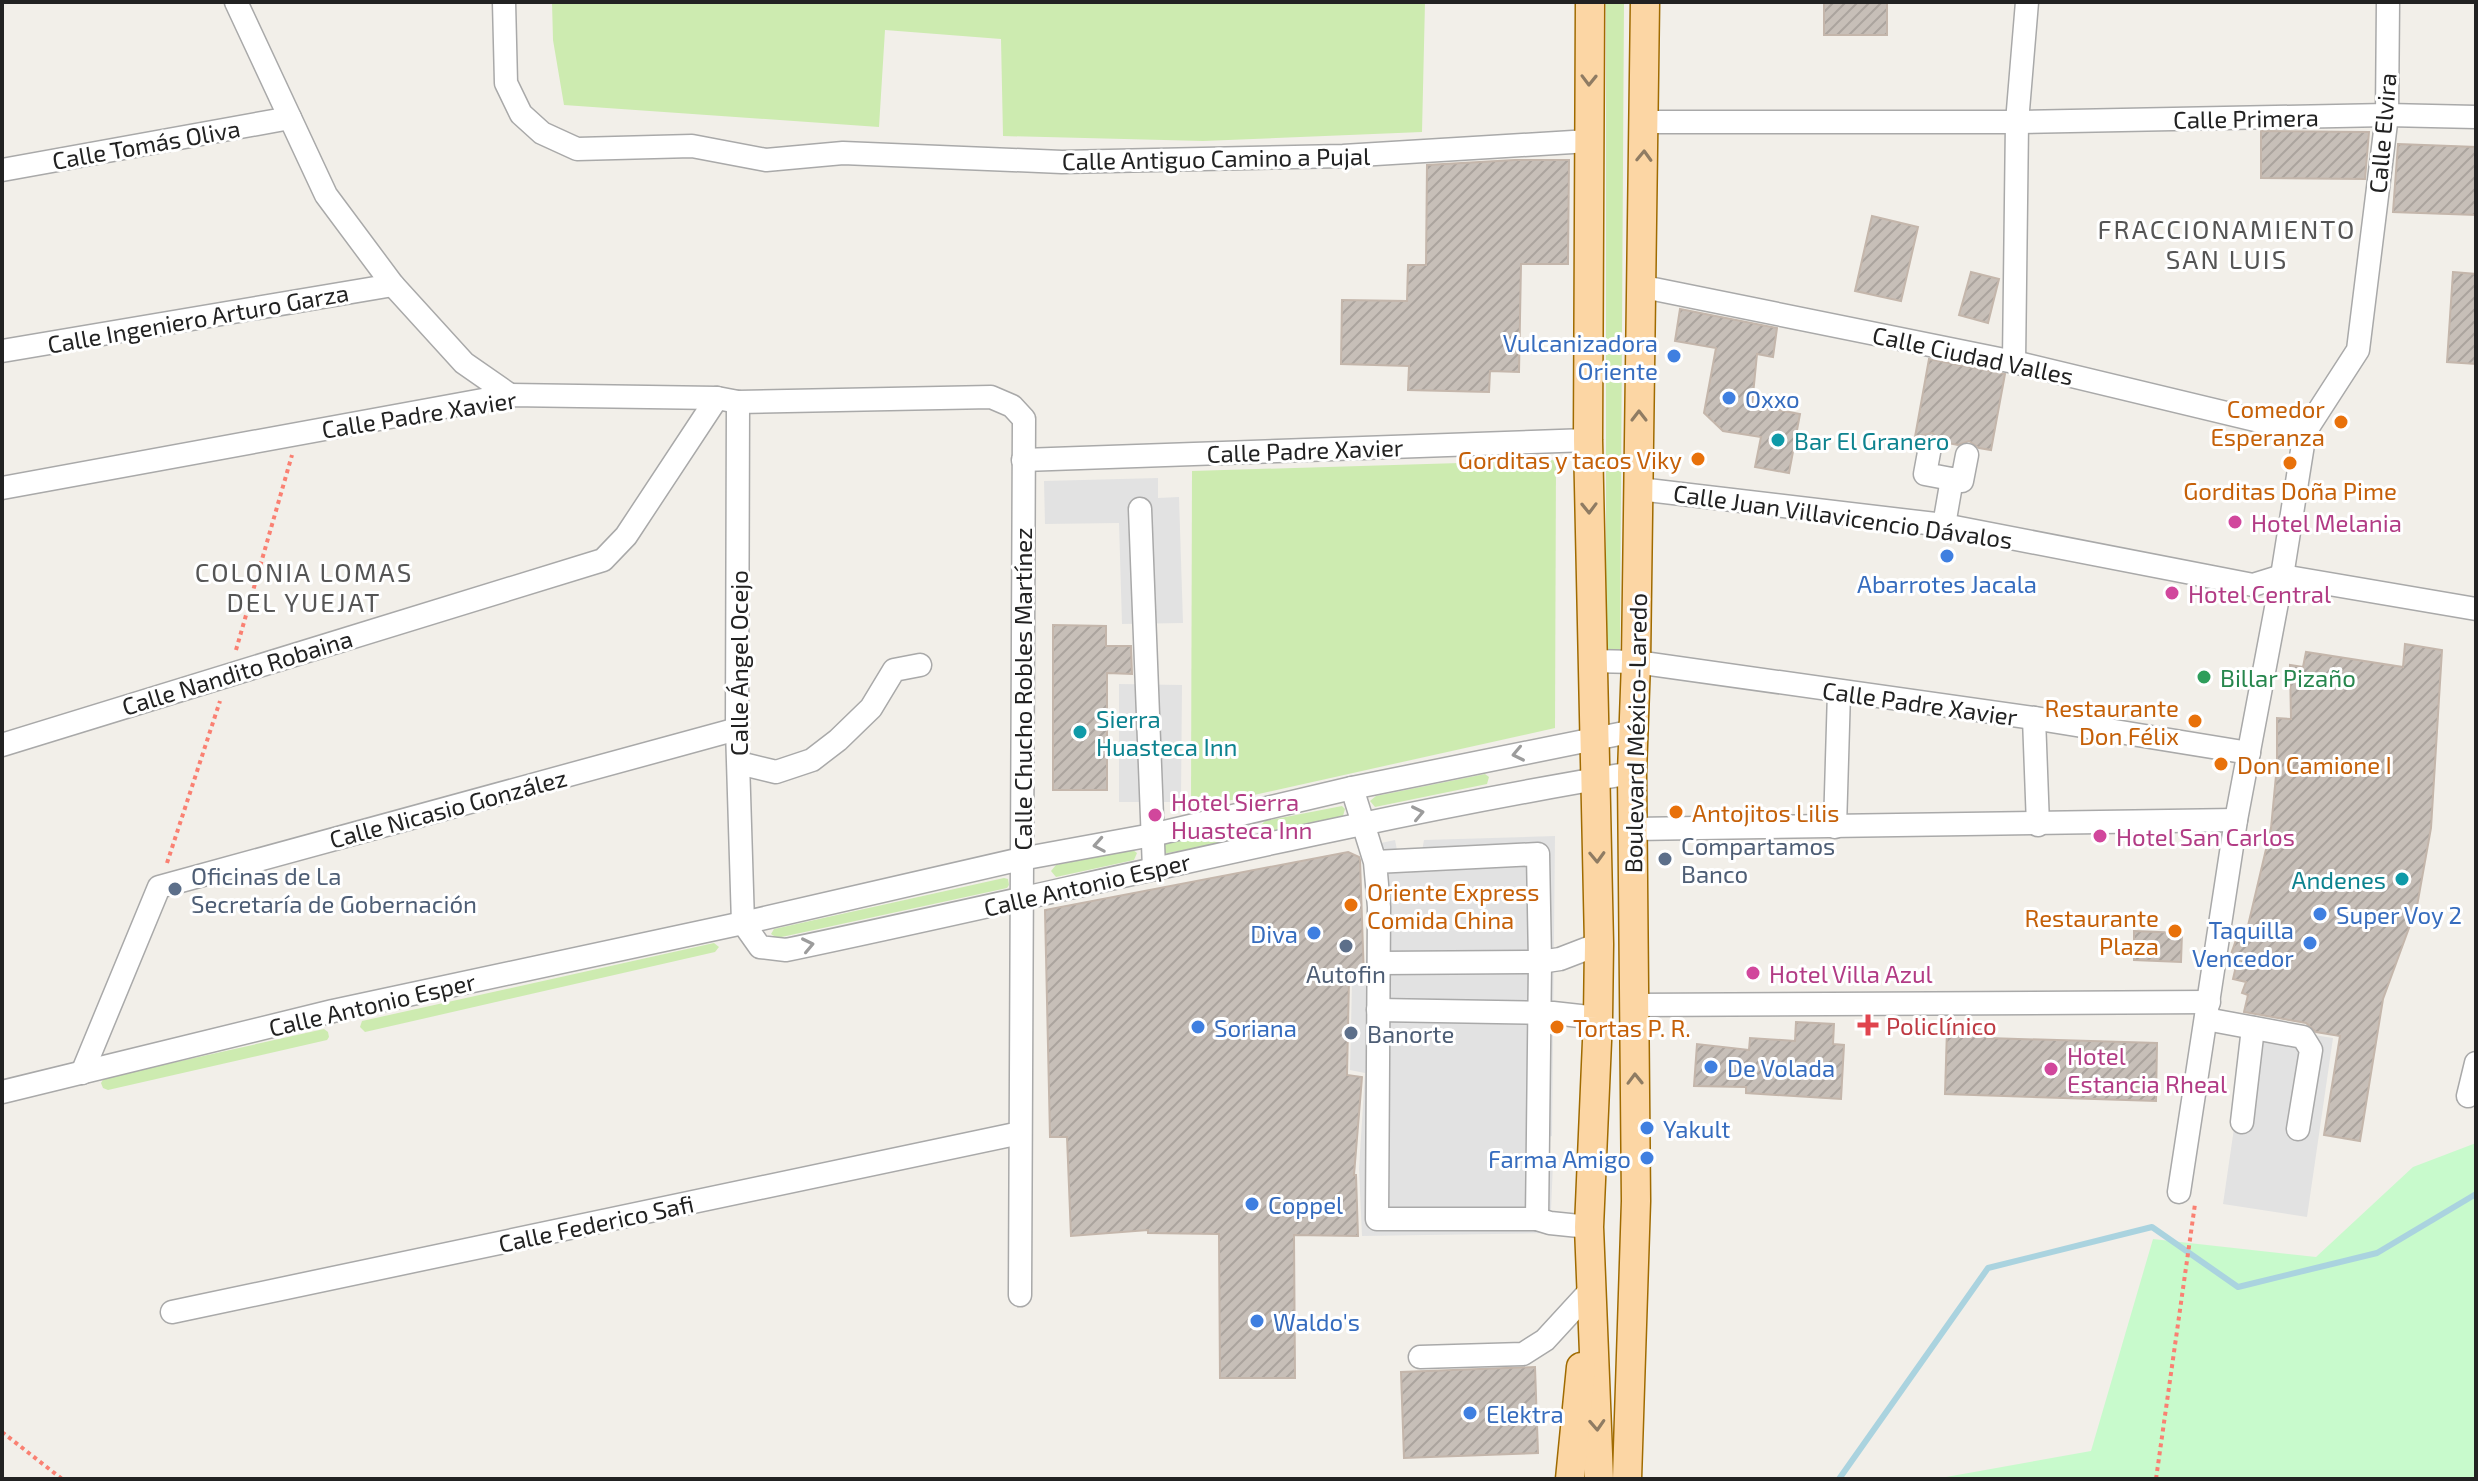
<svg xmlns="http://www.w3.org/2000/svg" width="2478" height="1481" font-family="'Exo 2',sans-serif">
  <defs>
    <pattern id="building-hatch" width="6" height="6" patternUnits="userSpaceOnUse" patternTransform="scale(2)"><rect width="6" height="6" fill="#c7bfb8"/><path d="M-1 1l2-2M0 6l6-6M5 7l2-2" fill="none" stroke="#aba49e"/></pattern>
  </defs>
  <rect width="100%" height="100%" fill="#f2efe9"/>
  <g fill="#cdebb0">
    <polygon points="552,2 1425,2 1422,132 1203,141 1003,136 1001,39 885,30 879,127 564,105 553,40"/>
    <polygon points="1606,2 1624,2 1620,652 1606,653"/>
    <polygon points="1556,460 1555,728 1191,809 1192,471"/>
    <polygon points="1485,774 1489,777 1487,784 1375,807 1370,801 1376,796"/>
    <polygon points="1342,806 1345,809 1343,816 1265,832 1260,826 1265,821"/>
    <polygon points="1221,833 1224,835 1222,843 1162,854 1163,845 1166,844"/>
    <polygon points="1133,850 1137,853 1134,860 1056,877 1051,871 1056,865"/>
    <polygon points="1004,878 1008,879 1009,885 1007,888 777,938 771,934 774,929"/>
    <polygon points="714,943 719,947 715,952 365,1032 360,1027 362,1021"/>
    <polygon points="324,1029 328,1032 329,1037 327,1040 108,1090 103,1088 101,1083 104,1078"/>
  </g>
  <polygon fill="#c8facc" points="2476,1143 2476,1479 1935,1479 2091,1451 2153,1239 2316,1257 2413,1167"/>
  <g fill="#e2e2e2">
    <polygon points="1158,478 1158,498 1179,497 1183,623 1122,624 1119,523 1045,524 1044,481"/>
    <polygon points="1119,684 1182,685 1181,802 1119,802"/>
    <polygon points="1555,836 1552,1136 1544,1138 1544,1164 1553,1164 1550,1233 1362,1236 1359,1169 1365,1073 1350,1070 1352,983 1368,983 1367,846 1395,840 1397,850 1403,854 1422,851 1424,840"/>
    <polygon points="2249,1025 2333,1038 2307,1217 2223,1204"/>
  </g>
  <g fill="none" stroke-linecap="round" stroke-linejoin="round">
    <polyline stroke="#aad3df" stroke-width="6" points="1839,1479 1988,1268 2152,1227 2238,1287 2377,1253 2476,1194"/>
  </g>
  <g fill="url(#building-hatch)" stroke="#c4b6ab" stroke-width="2">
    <rect x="1824" y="2" width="63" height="33"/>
    <polygon points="2261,131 2369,132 2365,179 2261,178"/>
    <polygon points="2398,144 2476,147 2476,215 2393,212"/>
    <polygon points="1515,160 1569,160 1568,264 1521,264 1519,372 1490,371 1489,392 1408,390 1409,366 1341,364 1342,300 1407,301 1408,265 1426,265 1427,165"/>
    <polygon points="1872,216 1918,227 1901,301 1855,291"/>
    <polygon points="1971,272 1999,279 1988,323 1959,315"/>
    <polygon points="2453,272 2476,274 2476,364 2447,362"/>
    <polygon points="1680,309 1777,328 1773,357 1757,354 1752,405 1800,414 1789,473 1755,467 1761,437 1723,431 1704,413 1716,348 1675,341"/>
    <polygon points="1929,359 2005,374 1991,450 1979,448 1969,441 1958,445 1943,442 1932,433 1915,437"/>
    <polygon points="1053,625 1106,626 1106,646 1131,646 1132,674 1107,673 1107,790 1053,790"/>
    <polygon points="2405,644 2442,650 2431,828 2417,906 2383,999 2360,1141 2324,1135 2340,1036 2316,1032 2306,1023 2244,1012 2248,995 2242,993 2246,982 2233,979 2237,962 2230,957 2240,929 2247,930 2271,828 2277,765 2277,718 2291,719 2290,665 2303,667 2306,652 2403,667"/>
    <polygon points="1348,852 1359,857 1360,860 1364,979 1349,979 1347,1075 1362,1077 1354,1175 1356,1175 1358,1236 1294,1235 1295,1378 1220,1378 1219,1234 1148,1233 1148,1230 1071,1236 1067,1137 1050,1137 1045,910"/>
    <polygon points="2134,931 2182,933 2181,962 2134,960"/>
    <polygon points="1796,1022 1834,1024 1833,1044 1844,1045 1841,1099 1746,1093 1746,1087 1694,1086 1697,1044 1749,1050 1750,1038 1795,1041"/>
    <polygon points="1947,1029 1988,1030 1987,1038 2157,1043 2156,1101 1945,1094"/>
    <polygon points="1535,1367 1538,1453 1404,1458 1401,1372"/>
  </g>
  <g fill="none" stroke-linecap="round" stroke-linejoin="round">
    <defs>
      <g id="minor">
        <polyline points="236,2 326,195 393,285 464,363 510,395"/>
        <polyline points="504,2 506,83 521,114 542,133 577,149 692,146 766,160 843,153 1062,162 1343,156 1589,141"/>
        <polyline points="1645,122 2017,122 2387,115 2476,117"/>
        <polyline points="2,170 290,118"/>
        <polyline points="1639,286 2014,362 2305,432"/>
        <polyline points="2,351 393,285"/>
        <polyline points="2014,362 2017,122 2027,2"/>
        <polyline points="738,402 737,729 743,923"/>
        <polyline points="1930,447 1925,474 1962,481 1967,455"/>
        <polyline points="1023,460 1588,440"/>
        <polyline points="2,488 510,395 717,398 738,402 991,397 1012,406 1024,419 1020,1295"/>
        <polyline points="1639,489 1944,525 2253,585 2282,576 2476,609"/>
        <polyline points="1140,509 1154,869"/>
        <polyline points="1944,525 1952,479"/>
        <polyline points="1591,661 1636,662 2034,718 2249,753"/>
        <polyline points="2034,718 2038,825"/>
        <polyline points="2,745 603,560 626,536 717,398"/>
        <polyline points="739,763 776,772 812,760 838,740 871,708 894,670 920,665"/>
        <polyline points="1352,788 1375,862 1379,907 1377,1219 1537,1219 1540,962 1538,854 1375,862"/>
        <polyline points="1835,827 1839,692"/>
        <polyline points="1634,829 2236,820"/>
        <path d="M743 923 760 947 786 950C1068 891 1348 820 1632 773"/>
        <polyline points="1379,963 1540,962 1560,959 1599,944"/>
        <polyline points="1634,1005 2209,1002"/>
        <polyline points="1378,1010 1553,1013 1598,1018"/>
        <polyline points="2206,1019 2303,1037 2311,1050 2298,1129"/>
        <polyline points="82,1073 159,887 737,729"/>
        <polyline points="2,1092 333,1011 743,923 1021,859 1152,835 1352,788 1634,731"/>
        <polyline points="2468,1096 2476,1063"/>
        <polyline points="2242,1122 2253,1028"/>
        <polyline points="2179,1192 2236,820 2282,576 2305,432 2358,350 2387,115 2388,2"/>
        <polyline points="1537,1219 1550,1223 1589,1227"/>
        <polyline points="172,1312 1020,1133"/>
        <polyline points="1420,1357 1523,1354 1545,1340 1590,1291"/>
      </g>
      <g id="major">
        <polyline points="1590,2 1588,440 1599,944 1598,1018 1589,1227 1599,1479"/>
        <polyline points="1570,1479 1581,1367"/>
        <polyline points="1627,1479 1636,1201 1632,773 1636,662 1645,2"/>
      </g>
    </defs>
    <use href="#minor" stroke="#a9a9a9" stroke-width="25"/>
    <use href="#major" stroke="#a06b00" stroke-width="31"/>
    <g stroke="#fa8072" stroke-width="4" stroke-dasharray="4 4" stroke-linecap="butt">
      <polyline points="236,650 292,455"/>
      <polyline points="167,863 220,701"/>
      <polyline points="2,1432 62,1479"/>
      <polyline points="2156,1479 2195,1204"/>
    </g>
    <use href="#minor" stroke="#fff" stroke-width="22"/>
    <use href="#major" stroke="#fcd6a4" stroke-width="28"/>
  </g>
  <defs><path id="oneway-chevron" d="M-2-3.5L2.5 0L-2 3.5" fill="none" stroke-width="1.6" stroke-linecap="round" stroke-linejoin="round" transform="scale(2)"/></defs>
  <g stroke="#8f7c63">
    <use href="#oneway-chevron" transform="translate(1589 80) rotate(91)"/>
    <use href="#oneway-chevron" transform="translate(1644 156) rotate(-88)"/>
    <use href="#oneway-chevron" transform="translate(1639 416) rotate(-90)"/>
    <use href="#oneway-chevron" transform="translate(1589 508) rotate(89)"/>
    <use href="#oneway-chevron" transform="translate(1597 857) rotate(88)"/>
    <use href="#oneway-chevron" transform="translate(1635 1079) rotate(-91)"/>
    <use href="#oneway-chevron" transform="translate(1597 1425) rotate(87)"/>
  </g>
  <g stroke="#9c9c9c">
    <use href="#oneway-chevron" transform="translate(1518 754) rotate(168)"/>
    <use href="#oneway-chevron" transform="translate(1418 813) rotate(-12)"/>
    <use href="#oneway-chevron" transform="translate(1099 845) rotate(170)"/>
    <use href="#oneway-chevron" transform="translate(808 945) rotate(-12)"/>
  </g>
  <g fill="#3f7fe0" stroke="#fff" stroke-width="3">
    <circle cx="1674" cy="356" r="8"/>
    <circle cx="1729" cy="398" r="8"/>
    <circle cx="1947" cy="556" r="8"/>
    <circle cx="2320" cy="914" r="8"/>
    <circle cx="1314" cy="933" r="8"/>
    <circle cx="2310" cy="943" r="8"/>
    <circle cx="1198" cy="1027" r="8"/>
    <circle cx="1711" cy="1067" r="8"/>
    <circle cx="1647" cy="1128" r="8"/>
    <circle cx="1647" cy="1158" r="8"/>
    <circle cx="1252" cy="1204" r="8"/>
    <circle cx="1257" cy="1321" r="8"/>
    <circle cx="1470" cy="1413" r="8"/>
  </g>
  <g fill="#e8710a" stroke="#fff" stroke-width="3">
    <circle cx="2341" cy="422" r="8"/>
    <circle cx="1698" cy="459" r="8"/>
    <circle cx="2290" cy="463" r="8"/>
    <circle cx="2195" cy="721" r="8"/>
    <circle cx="2221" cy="764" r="8"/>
    <circle cx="1676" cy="812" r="8"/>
    <circle cx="1351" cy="905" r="8"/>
    <circle cx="2175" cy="931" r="8"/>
    <circle cx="1557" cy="1027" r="8"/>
  </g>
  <g fill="#0f9aa8" stroke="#fff" stroke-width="3">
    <circle cx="1778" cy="440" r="8"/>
    <circle cx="1080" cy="732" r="8"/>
    <circle cx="2402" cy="879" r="8"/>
  </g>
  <g fill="#d1479c" stroke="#fff" stroke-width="3">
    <circle cx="2235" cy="522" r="8"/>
    <circle cx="2172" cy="593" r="8"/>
    <circle cx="1155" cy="815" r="8"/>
    <circle cx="2100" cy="836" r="8"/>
    <circle cx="1753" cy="973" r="8"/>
    <circle cx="2051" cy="1069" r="8"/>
  </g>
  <circle fill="#2e9e5b" stroke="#fff" stroke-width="3" cx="2204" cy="677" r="8"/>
  <g fill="#5c6f8a" stroke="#fff" stroke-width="3">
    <circle cx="1665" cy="859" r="8"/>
    <circle cx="175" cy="889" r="8"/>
    <circle cx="1346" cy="946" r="8"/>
    <circle cx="1351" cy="1033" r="8"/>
  </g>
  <path fill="#e0444e" stroke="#fff" stroke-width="3" d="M1864 1013h8v8h8v8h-8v8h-8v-8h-8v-8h8z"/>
  <g text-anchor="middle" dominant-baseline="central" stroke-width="6" stroke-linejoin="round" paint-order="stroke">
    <g font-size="24" fill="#222" stroke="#fff">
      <text transform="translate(2246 118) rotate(-1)">Calle Primera</text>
      <text transform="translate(2382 133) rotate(-85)">Calle Elvira</text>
      <text transform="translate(146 144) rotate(-10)">Calle Tomás Oliva</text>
      <text transform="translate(1216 158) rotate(-1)">Calle Antiguo Camino a Pujal</text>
      <text transform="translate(198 318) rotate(-10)">Calle Ingeniero Arturo Garza</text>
      <text transform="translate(1973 355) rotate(12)">Calle Ciudad Valles</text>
      <text transform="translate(419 414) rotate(-9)">Calle Padre Xavier</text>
      <text transform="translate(1305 450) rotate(-2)">Calle Padre Xavier</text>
      <text transform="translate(1843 516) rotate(8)">Calle Juan Villavicencio Dávalos</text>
      <text transform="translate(738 663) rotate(-90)">Calle Ángel Ocejo</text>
      <text transform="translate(237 672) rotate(-17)">Calle Nandito Robaina</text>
      <text transform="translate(1022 689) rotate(-90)">Calle Chucho Robles Martínez</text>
      <text transform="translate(1920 703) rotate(8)">Calle Padre Xavier</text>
      <text transform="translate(1635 733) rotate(-89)">Boulevard México-Laredo</text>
      <text transform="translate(448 808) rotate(-15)">Calle Nicasio González</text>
      <text transform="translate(1087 884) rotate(-13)">Calle Antonio Esper</text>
      <text transform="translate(372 1004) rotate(-13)">Calle Antonio Esper</text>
      <text transform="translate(596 1223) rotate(-12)">Calle Federico Safi</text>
    </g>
    <g font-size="24" fill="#366cbe" stroke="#fff" text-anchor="start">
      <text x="1658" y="342" text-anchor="end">Vulcanizadora<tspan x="1658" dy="28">Oriente</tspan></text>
      <text x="1745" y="398">Oxxo</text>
      <text x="1947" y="583" text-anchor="middle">Abarrotes Jacala</text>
      <text x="2336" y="914">Super Voy 2</text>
      <text x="2294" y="929" text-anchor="end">Taquilla<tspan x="2294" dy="28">Vencedor</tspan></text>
      <text x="1298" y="933" text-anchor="end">Diva</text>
      <text x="1214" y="1027">Soriana</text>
      <text x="1727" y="1067">De Volada</text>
      <text x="1663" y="1128">Yakult</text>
      <text x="1631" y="1158" text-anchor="end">Farma Amigo</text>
      <text x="1268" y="1204">Coppel</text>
      <text x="1273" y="1321">Waldo's</text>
      <text x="1486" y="1413">Elektra</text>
    </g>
    <g font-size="24" fill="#c56008" stroke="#fff" text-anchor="end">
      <text x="2325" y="408">Comedor<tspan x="2325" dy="28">Esperanza</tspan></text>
      <text x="1682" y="459">Gorditas y tacos Viky</text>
      <text x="2290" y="490" text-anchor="middle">Gorditas Doña Pime</text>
      <text x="2179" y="707">Restaurante<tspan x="2179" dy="28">Don Félix</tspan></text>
      <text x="2237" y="764" text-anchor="start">Don Camione I</text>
      <text x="1692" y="812" text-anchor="start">Antojitos Lilis</text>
      <text x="1367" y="891" text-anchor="start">Oriente Express<tspan x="1367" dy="28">Comida China</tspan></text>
      <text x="2159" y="917">Restaurante<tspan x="2159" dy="28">Plaza</tspan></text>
      <text x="1573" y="1027" text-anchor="start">Tortas P. R.</text>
    </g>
    <g font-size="24" fill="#0d838f" stroke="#fff" text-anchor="start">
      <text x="1794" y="440">Bar El Granero</text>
      <text x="1096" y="718">Sierra<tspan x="1096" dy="28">Huasteca Inn</tspan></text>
      <text x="2386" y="879" text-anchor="end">Andenes</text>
    </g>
    <g font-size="24" fill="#b23c85" stroke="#fff" text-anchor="start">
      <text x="2251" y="522">Hotel Melania</text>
      <text x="2188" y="593">Hotel Central</text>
      <text x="1171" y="801">Hotel Sierra<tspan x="1171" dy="28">Huasteca Inn</tspan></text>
      <text x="2116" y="836">Hotel San Carlos</text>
      <text x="1769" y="973">Hotel Villa Azul</text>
      <text x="2067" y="1055">Hotel<tspan x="2067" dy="28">Estancia Rheal</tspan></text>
    </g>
    <g font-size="24" fill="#27864d" stroke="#fff" text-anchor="start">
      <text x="2220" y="677">Billar Pizaño</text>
    </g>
    <g font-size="24" fill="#4e5e75" stroke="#fff" text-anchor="start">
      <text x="1681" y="845">Compartamos<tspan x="1681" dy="28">Banco</tspan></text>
      <text x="191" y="875">Oficinas de La<tspan x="191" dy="28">Secretaría de Gobernación</tspan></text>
      <text x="1346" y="973" text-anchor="middle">Autofin</text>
      <text x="1367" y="1033">Banorte</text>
    </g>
    <g font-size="24" fill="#be3a42" stroke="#fff" text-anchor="start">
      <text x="1886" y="1025">Policlínico</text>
    </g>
    <g font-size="26" letter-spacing="2" fill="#555" stroke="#fff">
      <text x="2227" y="228">FRACCIONAMIENTO<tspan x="2227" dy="30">SAN LUIS</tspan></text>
      <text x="304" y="571">COLONIA LOMAS<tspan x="304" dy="30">DEL YUEJAT</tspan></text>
    </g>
  </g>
  <rect width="2478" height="1481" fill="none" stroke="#222222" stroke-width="8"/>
</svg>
